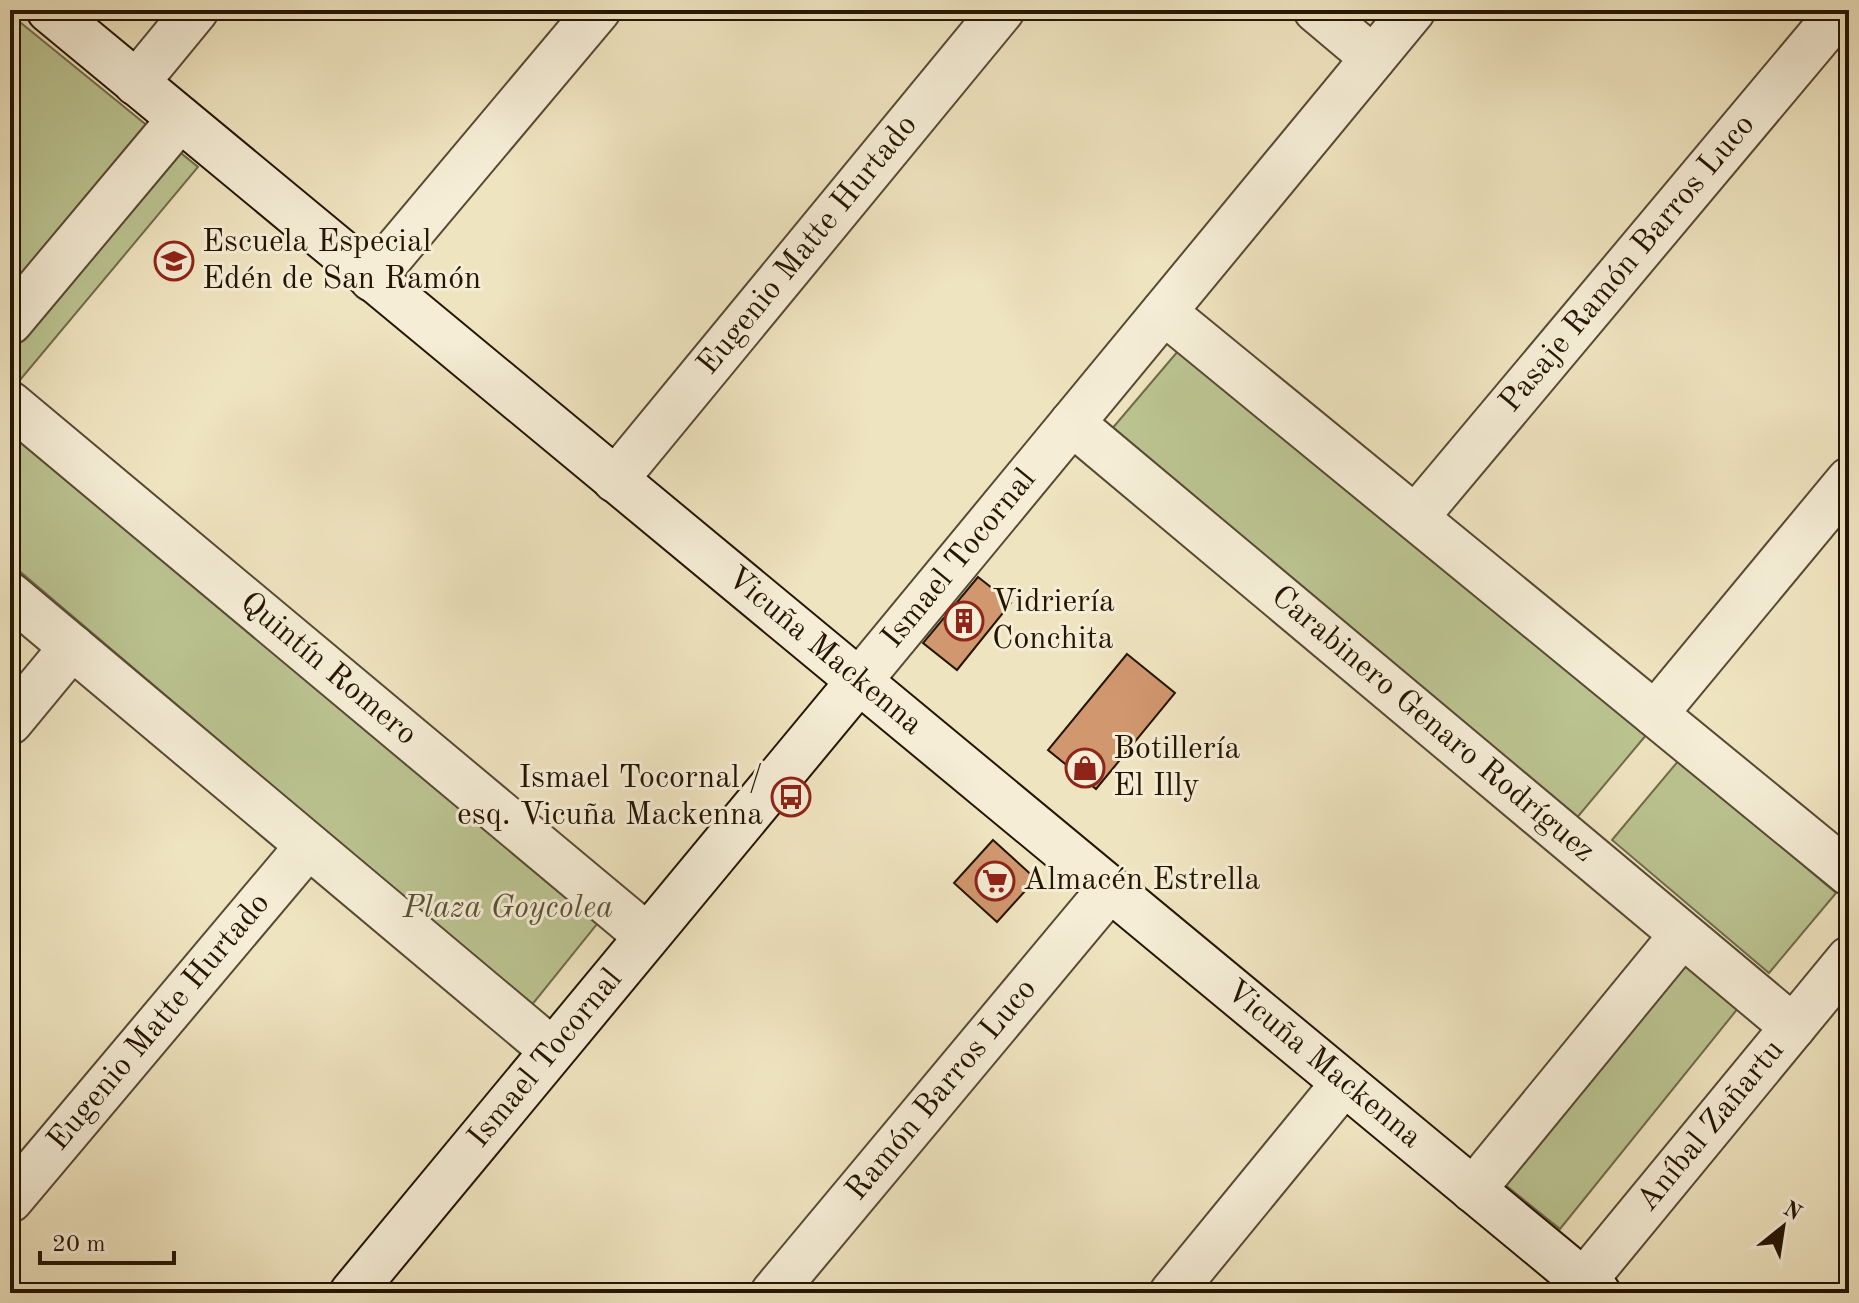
<svg xmlns="http://www.w3.org/2000/svg" width="1859" height="1303" font-family="'Old Standard TT',serif">
  <rect width="100%" height="100%" fill="#efe4c0"/>
  <filter id="stains"><feTurbulence type="fractalNoise" baseFrequency=".0025" numOctaves="4"/><feColorMatrix values="0 0 0 0 .2 0 0 0 0 .09 0 0 0 0 .02 0 0 0 .5 -.17"/></filter>
  <radialGradient id="worn" r=".72"><stop offset=".6" stop-color="#630" stop-opacity="0"/><stop offset="1" stop-color="#630" stop-opacity=".3"/></radialGradient>
  <g fill="#bbc491" stroke="#706c4a" stroke-width="2">
    <polygon points="10,14 198,167 10,392"/>
    <polygon points="1184,344 1647,734 1575,820 1111,430"/>
    <polygon points="10,411 606,913 531,1006 10,563"/>
    <polygon points="1679,760 1836,893 1769,973 1612,840"/>
    <polygon points="1678,957 1739,1007 1560,1229 1498,1179"/>
  </g>
  <g fill="#d1976f" stroke="#251503" stroke-width="2">
    <polygon points="978,577 1011,603 957,670 923,643"/>
    <polygon points="1127,654 1175,693 1096,789 1048,750"/>
    <polygon points="993,840 1036,879 997,922 954,883"/>
  </g>
  <g fill="none" stroke-linecap="round" stroke-linejoin="round">
    <defs>
      <g id="street">
        <polyline points="1316,10 1373,58"/>
        <polyline points="136,83 196,10"/>
        <polyline points="372,279 598,10"/>
        <polyline points="1164,312 1849,873"/>
        <polyline points="10,322 180,119"/>
        <path id="s1" d="M10 404 647 936"/>
        <path id="s2" d="M1072 423 1793 1027"/>
        <path id="s3" d="M615 480 1002 10"/>
        <path id="s4" d="M1416 517 1841 10"/>
        <polyline points="10,595 552,1050"/>
        <path id="s5" d="M859 681 1413 10"/>
        <polyline points="1655,714 1849,480"/>
        <polyline points="10,722 72,647"/>
        <polyline points="1473,1190 1682,935"/>
        <path id="s6" d="M10 1200 308 846"/>
        <path id="s7" d="M773 1293 1110 889"/>
        <polyline points="1172,1293 1344,1083"/>
        <path id="s8" d="M1574 1293 1849 959"/>
      </g>
      <g id="secondary">
        <path id="s9" d="M49 10 1598 1293"/>
        <path id="s10" d="M352 1293 859 681"/>
      </g>
    </defs>
    <use href="#street" stroke="#584932" stroke-width="48"/>
    <use href="#secondary" stroke="#251503" stroke-width="48"/>
    <use href="#street" stroke="#f5edd6" stroke-width="44"/>
    <use href="#secondary" stroke="#f5edd6" stroke-width="44"/>
  </g>
  <defs>
    <symbol id="school-ring" viewBox="-11 -11 22 22"><circle r="9.5" fill="#f5edd6" stroke="#8f2418" stroke-width="1.5"/><path d="M0-5L7-2L0 1L-7-2ZM-4 1L0 2.5L4 1V4Q0 6-4 4Z" fill="#8f2418"/></symbol>
    <symbol id="building-ring" viewBox="-11 -11 22 22"><circle r="9.5" fill="#f5edd6" stroke="#8f2418" stroke-width="1.5"/><path d="M-4-6H4V6H1V3H-1V6H-4ZM-2.5-4.3h1.7v1.8h-1.7ZM.8-4.3h1.7v1.8H.8ZM-2.5-1h1.7V.8h-1.7ZM.8-1h1.7V.8H.8Z" fill="#8f2418"/></symbol>
    <symbol id="shop-ring" viewBox="-11 -11 22 22"><circle r="9.5" fill="#f5edd6" stroke="#8f2418" stroke-width="1.5"/><path d="M-5-2.5h2.3a2.7 3.5 0 0 1 5.4 0H5L5.5 6h-11ZM-1.5-2.5h3a1.5 2.3 0 0 0-3 0Z" fill="#8f2418"/></symbol>
    <symbol id="bus-ring" viewBox="-11 -11 22 22"><circle r="9.5" fill="#f5edd6" stroke="#8f2418" stroke-width="1.5"/><path d="M-5-6H5V4H4V6H2V4H-2V6H-4V4H-5ZM-3.5-4V0h7V-4ZM-3.5 1.2v1.5H-2V1.2ZM2 1.2v1.5H3.5V1.2Z" fill="#8f2418"/></symbol>
    <symbol id="supermarket-ring" viewBox="-11 -11 22 22"><circle r="9.5" fill="#f5edd6" stroke="#8f2418" stroke-width="1.5"/><path d="M-6-5.5h2.5l.6 2H6L4.5 2H-2.5L-4.4-4H-6ZM-1.5 3.2a1.3 1.3 0 1 0 .1 0ZM3 3.2a1.3 1.3 0 1 0 .1 0Z" fill="#8f2418"/></symbol>
  </defs>
  <g fill-rule="evenodd">
    <use href="#school-ring" x="152" y="239" width="44" height="44"/>
    <use href="#building-ring" x="942" y="599" width="44" height="44"/>
    <use href="#shop-ring" x="1063" y="746" width="44" height="44"/>
    <use href="#bus-ring" x="769" y="775" width="44" height="44"/>
    <use href="#supermarket-ring" x="973" y="859" width="44" height="44"/>
  </g>
  <g text-anchor="middle" dominant-baseline="central" stroke-width="6" stroke-linejoin="round" paint-order="stroke">
    <g font-size="32" fill="#251503" stroke="#f5edd6" text-anchor="start">
      <text x="202" y="243">Escuela Especial<tspan x="202" dy="37">Edén de San Ramón</tspan></text>
      <text x="992" y="603">Vidriería<tspan x="992" dy="37">Conchita</tspan></text>
      <text x="1113" y="750">Botillería<tspan x="1113" dy="37">El Illy</tspan></text>
      <text x="763" y="779" text-anchor="end">Ismael Tocornal /<tspan x="763" dy="37">esq. Vicuña Mackenna</tspan></text>
      <text x="1023" y="881">Almacén Estrella</text>
    </g>
    <g font-size="32" fill="#251503" stroke="#f5edd6">
      <text stroke="none"><textPath href="#s3" startOffset="304">Eugenio Matte Hurtado</textPath></text>
      <text stroke="none"><textPath href="#s4" startOffset="330">Pasaje Ramón Barros Luco</textPath></text>
      <text stroke="none"><textPath href="#s5" startOffset="158">Ismael Tocornal</textPath></text>
      <text stroke="none"><textPath href="#s9" startOffset="1006">Vicuña Mackenna</textPath></text>
      <text stroke="none"><textPath href="#s1" startOffset="414">Quintín Romero</textPath></text>
      <text stroke="none"><textPath href="#s2" startOffset="470">Carabinero Genaro Rodríguez</textPath></text>
      <text stroke="none"><textPath href="#s6" startOffset="232">Eugenio Matte Hurtado</textPath></text>
      <text stroke="none"><textPath href="#s10" startOffset="304">Ismael Tocornal</textPath></text>
      <text stroke="none"><textPath href="#s9" startOffset="1654">Vicuña Mackenna</textPath></text>
      <text stroke="none"><textPath href="#s7" startOffset="264">Ramón Barros Luco</textPath></text>
      <text stroke="none"><textPath href="#s8" startOffset="216">Aníbal Zañartu</textPath></text>
    </g>
    <g font-size="32" font-style="italic" fill="#5a5235" stroke="#f5edd6">
      <text x="508" y="909">Plaza Goycolea</text>
    </g>
  </g>
  <rect width="1859" height="1303" fill="none" stroke="#efe4c0" stroke-width="40"/>
  <rect x="12" y="12" width="1835" height="1279" fill="none" stroke="#251503" stroke-width="4"/>
  <rect x="20" y="20" width="1819" height="1263" fill="none" stroke="#251503" stroke-width="2"/>
  <g transform="translate(1783 1227) rotate(30)" stroke="#f5edd6" stroke-width="6" paint-order="stroke">
  <path d="M0-6L14 30L0 20L-14 30Z" fill="#251503"/>
  <text y="-12" font-size="22" font-weight="bold" text-anchor="middle" fill="#251503">N</text>
  </g>
  <path d="M40 1251v12h134v-12" fill="none" stroke="#251503" stroke-width="4"/>
  <text x="52" y="1251" font-size="24" fill="#251503" stroke="#f5edd6" stroke-width="6" paint-order="stroke">20 m</text>
  <rect width="100%" height="100%" filter="url(#stains)"/>
  <rect width="100%" height="100%" fill="url(#worn)"/>
</svg>
